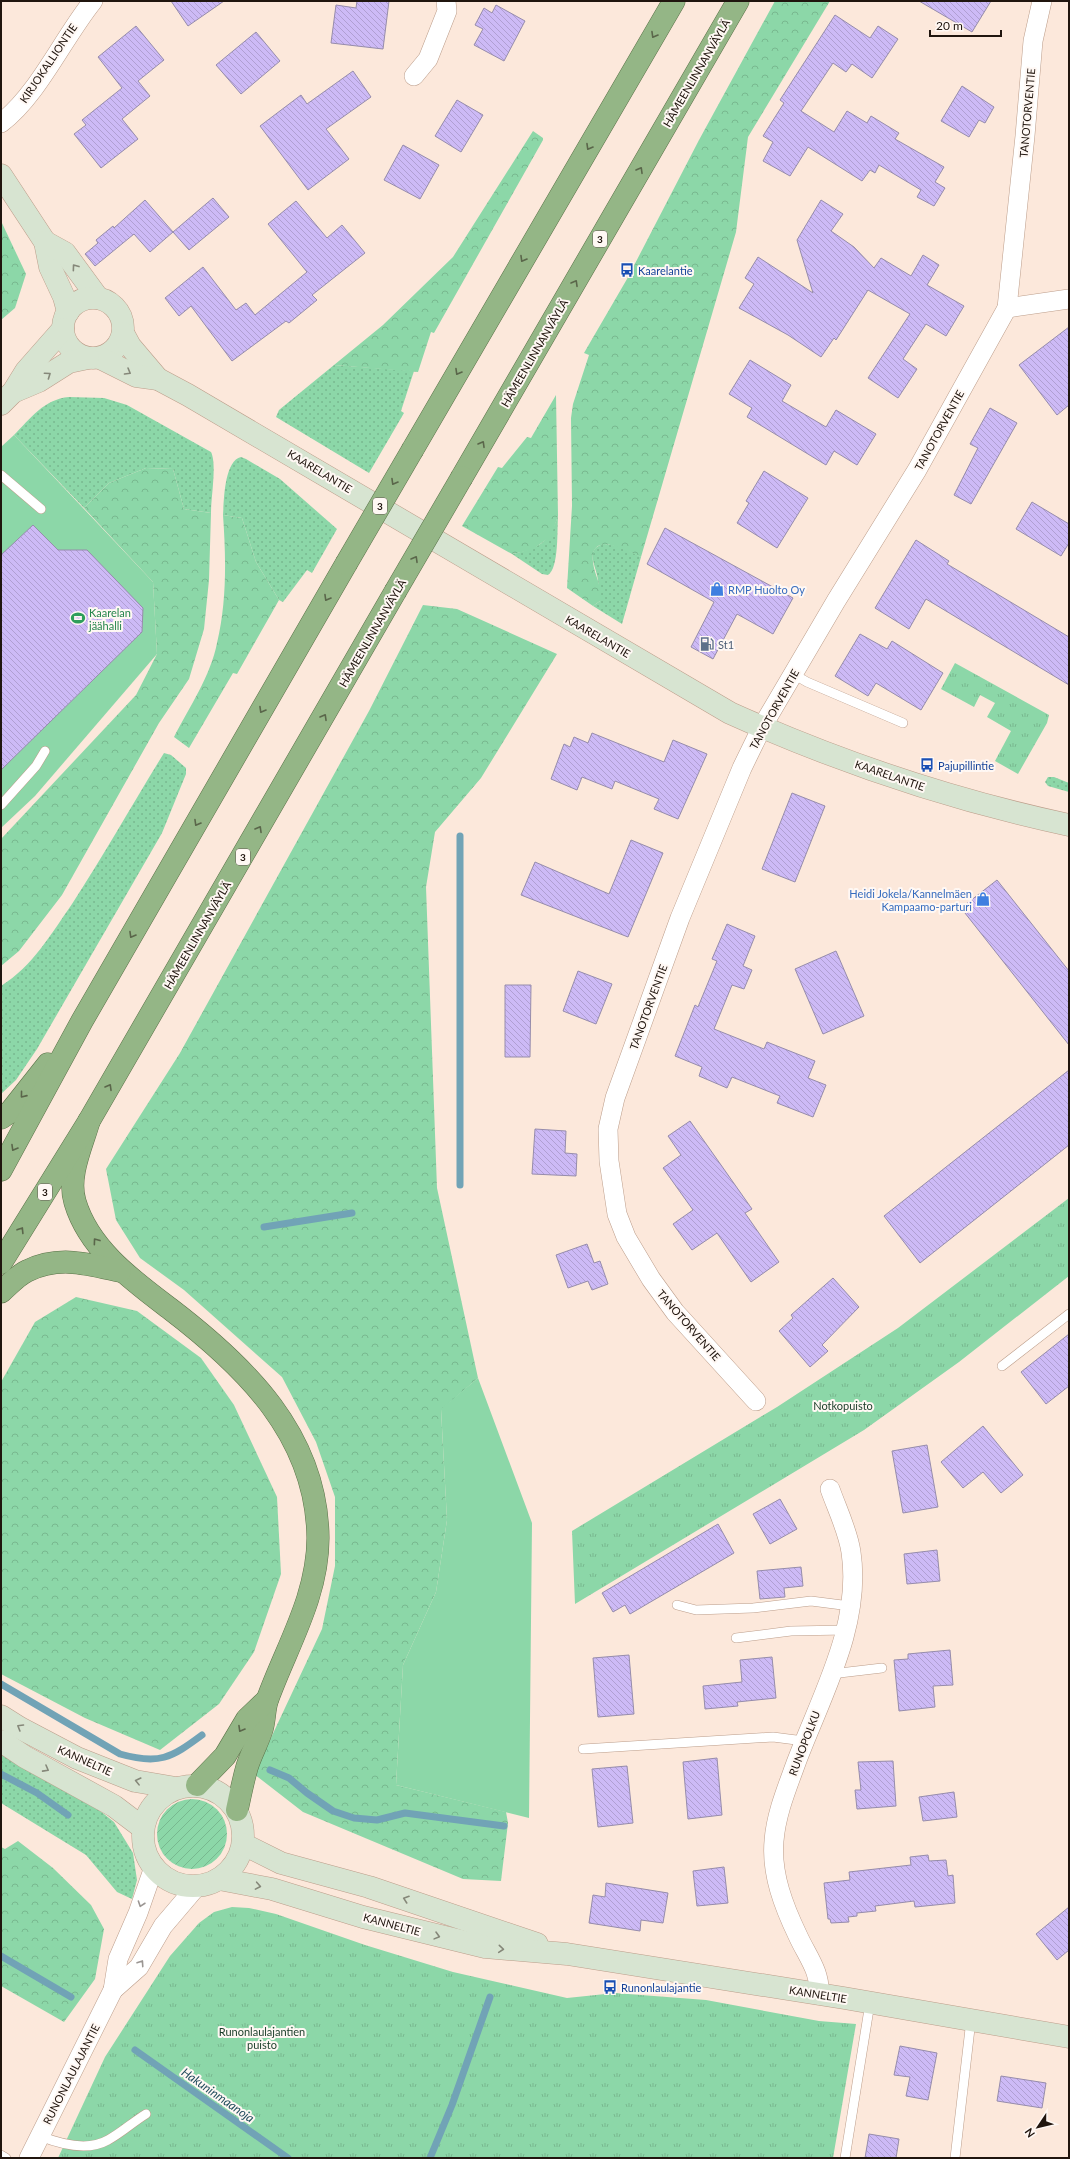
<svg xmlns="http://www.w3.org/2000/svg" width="1070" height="2159" font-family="Lato,sans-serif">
  <defs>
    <pattern id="grass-dots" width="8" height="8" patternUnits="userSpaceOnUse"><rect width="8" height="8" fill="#8cd7a8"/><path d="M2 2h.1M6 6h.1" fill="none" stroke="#78b88f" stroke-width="1.8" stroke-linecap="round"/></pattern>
    <pattern id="forest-crowns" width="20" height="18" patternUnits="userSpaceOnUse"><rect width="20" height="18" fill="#8cd7a8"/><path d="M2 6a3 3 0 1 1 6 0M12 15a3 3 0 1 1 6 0" fill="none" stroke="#78b88f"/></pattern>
    <pattern id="park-tufts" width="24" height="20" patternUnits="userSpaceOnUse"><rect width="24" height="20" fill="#8cd7a8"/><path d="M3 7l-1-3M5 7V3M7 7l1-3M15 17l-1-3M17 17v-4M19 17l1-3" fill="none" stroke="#78b88f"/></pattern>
    <pattern id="garden-furrows" width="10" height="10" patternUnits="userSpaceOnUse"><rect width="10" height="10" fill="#8cd7a8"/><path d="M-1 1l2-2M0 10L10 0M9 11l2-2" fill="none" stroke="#78b88f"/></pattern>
    <pattern id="building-back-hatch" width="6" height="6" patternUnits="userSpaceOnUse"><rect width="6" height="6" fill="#cdbaf6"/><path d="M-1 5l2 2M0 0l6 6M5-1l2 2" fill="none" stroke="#b09fd2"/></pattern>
  </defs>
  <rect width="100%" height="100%" fill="#fce8db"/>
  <g fill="url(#grass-dots)">
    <polygon points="334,365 414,371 401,411 404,413 369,473 276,417 279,410"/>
    <path d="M69 397 104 398 127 405 211 452C217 464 211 497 211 513L184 509 173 469 146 468 109 483 84 508 14 435C30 419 44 399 69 397Z"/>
    <path d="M241 457 246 459 280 479 337 529 312 573 307 570 283 602 279 600 256 562 242 518 223 515C224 501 224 461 241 457Z"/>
    <path d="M558 516C557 530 559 568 548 575L542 574 512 554C540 548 548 543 558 516Z"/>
    <path d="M604 544 620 546 641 557 622 624 593 606 600 601C599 593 599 583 597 575 594 562 586 548 604 544Z"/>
    <path d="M164 753 171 755 186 768V774L162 833 37 1049 16 1080 1 1094V986C33 966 51 934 72 904 104 855 133 803 164 753Z"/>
    <polygon points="1048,777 1054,777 1069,783 1069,792 1048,786 1045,782"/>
    <polygon points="1,1753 94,1806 114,1822 133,1853 137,1880 132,1899 117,1892 86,1855 1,1803"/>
  </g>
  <g fill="url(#forest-crowns)">
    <path d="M775 1H830L748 137 736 232 641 557C627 550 589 530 593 562 595 578 602 583 600 601L593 606 567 588 572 506 571 418 573 404 589 355 584 353 627 279 699 140Z"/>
    <polygon points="533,131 543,138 543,140 434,333 431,332 418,372 334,365 383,325 453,257"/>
    <polygon points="1,221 26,274 15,308 1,320"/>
    <polygon points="556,395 558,516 551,536 532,550 512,554 462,526 498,467 502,468 527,437 531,438"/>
    <polygon points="146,468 173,469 184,509 211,513 209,580 204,629 189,679 159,723 62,895 19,951 1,966 1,839 136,695 157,654 153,582 84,508 109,483"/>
    <path d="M223 515 242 518 256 562 279 600 237 674 233 673 189 748 174 737C189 708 211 675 217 643 227 601 226 557 223 515Z"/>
    <polygon points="423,605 457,609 557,654 481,778 435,832 426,887 437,1188 478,1378 441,1410 447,1520 436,1592 403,1665 396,1785 506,1812 508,1823 501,1881 463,1879 303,1812 254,1774 322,1629 335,1566 335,1497 316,1442 282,1377 184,1290 140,1258 116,1220 106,1169 180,1053 369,711"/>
    <polygon points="76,1297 137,1311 201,1358 234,1405 277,1497 281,1574 254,1652 219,1704 160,1750 85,1718 1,1674 1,1382 35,1322"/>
    <polygon points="18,1841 53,1868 91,1905 104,1929 95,1979 64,2022 1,1986 1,1847 5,1849"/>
  </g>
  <g fill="url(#park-tufts)">
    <polygon points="955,663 1049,715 1047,723 1018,774 995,761 1011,731 987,717 995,703 980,695 974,707 941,689"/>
    <polygon points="1069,1198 1069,1276 959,1362 864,1430 575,1604 572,1531 777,1407 898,1328"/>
    <polygon points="232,1907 249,1908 276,1914 365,1945 453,1972 567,1998 615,1993 706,2000 819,2021 856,2024 833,2158 58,2158 105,2057 170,1956 199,1923 214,1912"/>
  </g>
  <circle fill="url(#garden-furrows)" cx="192" cy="1834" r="35"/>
  <g fill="#8cd7a8">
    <polygon points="14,435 153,582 157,654 35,796 1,828 1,447"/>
    <polygon points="478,1378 532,1523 529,1818 396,1785 403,1665 436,1592 447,1520 441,1409"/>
  </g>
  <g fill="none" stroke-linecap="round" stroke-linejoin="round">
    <g stroke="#71a3b6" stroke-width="7">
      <polyline points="460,1185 460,836"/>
      <polyline points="264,1227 352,1213"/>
      <path d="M1 1684 120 1754C159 1765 171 1758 202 1735"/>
      <polyline points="270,1770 289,1778 307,1793 333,1811 354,1818 377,1820 405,1813 504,1826"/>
      <polyline points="1,1774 37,1793 68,1815"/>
      <polyline points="1,1956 71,1997"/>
      <polyline points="135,2050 288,2158"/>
      <polyline points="430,2158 452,2105 490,1997"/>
    </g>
  </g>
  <g fill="url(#building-back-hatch)" stroke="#968cab">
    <polygon points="171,1 224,1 188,26"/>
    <polygon points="357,1 389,1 383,49 331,43 336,5 356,8"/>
    <polygon points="919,1 991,1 972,32"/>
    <polygon points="496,5 525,21 504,61 474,45 483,29 475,25 484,8 492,13"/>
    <polygon points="835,15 870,38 878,26 898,39 872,78 852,64 846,72 833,63 801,111 834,132 847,111 867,123 871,116 899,133 895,139 944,167 935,182 945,188 934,206 917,197 921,190 879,165 875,173 870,170 862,181 808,147 790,176 763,161 773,142 763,136 784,103 780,100"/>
    <polygon points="136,26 164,60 138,81 150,96 122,119 138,139 101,168 74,134 86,125 82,120 122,88 98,57"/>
    <polygon points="256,32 280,61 241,94 216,65"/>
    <polygon points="353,71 371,97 326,129 349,159 308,190 260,126 301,95 307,104"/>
    <polygon points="962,86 994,107 985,123 979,120 969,137 941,121"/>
    <polygon points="457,100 483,115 461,152 435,136"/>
    <polygon points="403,145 439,165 420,199 384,180"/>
    <polygon points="213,198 229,217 189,250 173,232"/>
    <polygon points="145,200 173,232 150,252 134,234 95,266 85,254 98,243 96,240 113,226 114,228"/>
    <polygon points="821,200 843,214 831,231 854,247 874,268 881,258 911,276 923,255 939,265 927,285 964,306 946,336 926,324 903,359 917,369 898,398 868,378 910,314 868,290 836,340 834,338 821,357 788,335 739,308 754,284 745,278 758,257 813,293 797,240"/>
    <polygon points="296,201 327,238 342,225 365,253 312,295 317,300 289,323 286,321 232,361 191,306 179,316 165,298 203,267 236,310 246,303 255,315 307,272 268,224"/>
    <polygon points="1069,327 1069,405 1057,415 1019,365"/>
    <polygon points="750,360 791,385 782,401 826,427 836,410 876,434 857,465 834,451 826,465 747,417 752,408 729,394"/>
    <polygon points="990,408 1017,423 971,504 954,495 978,448 970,444"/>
    <polygon points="764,471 808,498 777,548 737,523 749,503 746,501"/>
    <polygon points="1032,502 1069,524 1069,543 1061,556 1016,529"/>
    <polygon points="33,525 58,550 87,550 143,608 142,632 1,770 1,555"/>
    <polygon points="665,528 793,598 773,634 737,614 713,659 691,647 714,602 647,564"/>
    <polygon points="916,540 949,561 947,564 1069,637 1069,685 926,599 909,629 875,608"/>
    <polygon points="860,634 887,649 892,641 943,673 921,710 876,683 868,696 835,676"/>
    <polygon points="592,733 664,762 673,740 707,754 678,819 654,809 659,799 615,781 612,789 582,777 577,790 551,779 564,744 570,747 574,737 588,743"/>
    <polygon points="792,793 825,806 795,882 762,869"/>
    <polygon points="631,840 663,853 628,937 521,895 535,862 609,894"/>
    <polygon points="997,880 1069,971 1069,1045 961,908"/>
    <polygon points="727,924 755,936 743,966 752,970 744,989 732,985 714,1029 764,1049 767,1042 815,1061 808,1078 826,1085 813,1117 777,1103 780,1096 732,1077 727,1088 699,1076 702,1067 675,1056 695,1005 698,1007 717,961 712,959"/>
    <polygon points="836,951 864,1016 823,1034 795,969"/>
    <polygon points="578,971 612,984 596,1024 563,1011"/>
    <polygon points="505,985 531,985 530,1057 505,1057"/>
    <polygon points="1069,1070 1069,1145 920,1263 884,1216"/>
    <polygon points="690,1121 752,1209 745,1213 779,1262 751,1282 717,1233 692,1250 673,1224 693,1210 663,1168 681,1155 668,1136"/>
    <polygon points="535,1129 566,1131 565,1153 577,1154 576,1176 532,1174"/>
    <polygon points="587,1244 594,1263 600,1261 608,1284 592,1290 588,1281 568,1288 556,1255"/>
    <polygon points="833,1278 859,1307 822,1345 828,1351 810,1367 779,1331 793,1318 791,1315"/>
    <polygon points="1069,1334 1069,1386 1046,1404 1021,1372"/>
    <polygon points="983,1426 1023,1475 1001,1493 983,1472 963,1488 941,1462"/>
    <polygon points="927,1445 938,1507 903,1513 892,1451"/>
    <polygon points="780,1499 797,1529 770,1544 753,1514"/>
    <polygon points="718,1524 734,1553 630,1614 625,1605 613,1612 602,1593"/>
    <polygon points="937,1550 940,1581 907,1584 904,1554"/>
    <polygon points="801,1567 803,1586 784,1588 785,1597 760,1599 757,1571"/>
    <polygon points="950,1650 953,1685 933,1686 935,1707 899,1711 894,1660 908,1659 908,1654"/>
    <polygon points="629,1655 634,1714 598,1717 593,1658"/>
    <polygon points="772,1657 776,1698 737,1702 738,1706 705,1709 703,1686 742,1682 740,1660"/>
    <polygon points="717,1758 722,1815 688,1819 683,1762"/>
    <polygon points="893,1761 896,1806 857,1809 855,1790 861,1790 858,1762"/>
    <polygon points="627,1766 633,1823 598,1827 592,1769"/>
    <polygon points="954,1792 957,1817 923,1821 919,1797"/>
    <polygon points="928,1855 929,1861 946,1860 948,1876 953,1875 955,1903 915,1907 914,1901 875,1906 876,1911 857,1913 857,1916 848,1917 849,1922 831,1923 830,1919 828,1919 824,1883 850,1880 849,1872 911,1865 910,1857"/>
    <polygon points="724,1867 728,1903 697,1906 693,1871"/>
    <polygon points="606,1883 668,1893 663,1923 641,1920 640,1931 589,1923 593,1895 605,1897"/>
    <polygon points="1069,1907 1069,1950 1057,1960 1036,1934"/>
    <polygon points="900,2046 937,2053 928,2100 906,2096 910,2077 894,2075"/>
    <polygon points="1001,2076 1046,2083 1042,2108 997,2101"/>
    <polygon points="869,2134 899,2139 896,2158 865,2158"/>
  </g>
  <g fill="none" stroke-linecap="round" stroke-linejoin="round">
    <defs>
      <g id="service">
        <polyline points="1,475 41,509"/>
        <polyline points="793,674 807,682 903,723"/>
        <polyline points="1,805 36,766 45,751"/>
        <polyline points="1002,1366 1069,1314"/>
        <polyline points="677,1605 696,1610 753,1608 811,1601 850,1606"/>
        <polyline points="736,1638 791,1631 846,1630"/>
        <polyline points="831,1674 882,1668"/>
        <polyline points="583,1749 773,1737 804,1741"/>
        <path d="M40 2136C60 2144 87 2152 108 2140 121 2133 133 2122 146 2114"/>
        <polyline points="1,2155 6,2158"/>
        <polyline points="845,2158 870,2003"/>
        <polyline points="955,2158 971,2020"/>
      </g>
      <g id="minor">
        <polyline points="414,76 428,59 447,11 446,1"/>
        <path d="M1 123C38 95 63 38 93 1"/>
        <polyline points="1007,308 1069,299"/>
        <polyline points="756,1401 675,1312 651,1279 626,1237 617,1214 609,1161 608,1129 615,1098 680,918 742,768 762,727 836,601 917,470 1007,308 1025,136 1033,41 1042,1"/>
        <polyline points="113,1990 139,1967 163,1926 197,1886"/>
        <path d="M819 1995C821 1972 807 1956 798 1936 784 1907 771 1874 774 1841 776 1814 787 1788 796 1763 821 1696 862 1625 851 1552 848 1531 837 1509 830 1489"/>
        <polyline points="29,2158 113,1990 118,1959 138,1913 154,1867"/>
      </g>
      <g id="secondary">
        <polyline points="1,175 45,242 50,267 64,297 68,312"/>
        <polyline points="45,242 65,253 98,298"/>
        <circle cx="93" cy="328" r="30"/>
        <polyline points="123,333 130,346 158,379"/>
        <path d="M100 358 136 376 158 379 188 395 730 713C839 762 952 800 1069 825"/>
        <polyline points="13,392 39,381 69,362 88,358"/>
        <polyline points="1,404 13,392 26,371 63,329"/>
        <polyline points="1,1716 20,1728 77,1758 135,1781 176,1788"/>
        <polyline points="1,1741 25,1757 114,1806 143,1828"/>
        <circle cx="193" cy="1836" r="50"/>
        <polyline points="243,1844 281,1863 369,1887 537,1944"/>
        <polyline points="219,1879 272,1889 363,1917 485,1947 567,1954 844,1998 1069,2037"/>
      </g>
      <g id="trunk">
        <polyline points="413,449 674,1"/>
        <polyline points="462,477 738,1"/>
        <polyline points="1,1118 10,1112 48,1064"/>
        <path d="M89 1121C82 1146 67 1176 75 1202 89 1249 132 1280 169 1308 245 1366 317 1435 318 1538 318 1596 287 1646 268 1698 264 1708 265 1719 262 1729 258 1742 251 1754 247 1767 243 1781 240 1796 237 1810"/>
        <polyline points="1,1170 82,1021 346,564"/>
        <polyline points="1,1263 89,1121 395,592"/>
        <path d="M1 1292C9 1285 18 1275 27 1271 59 1255 88 1264 120 1271"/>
        <polyline points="197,1785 225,1756 247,1719 267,1700"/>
      </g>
    </defs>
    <use href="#service" stroke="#bc9d8a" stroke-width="10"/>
    <use href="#minor" stroke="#bc9d8a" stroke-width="20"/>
    <use href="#secondary" stroke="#bc9d8a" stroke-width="23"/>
    <use href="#trunk" stroke="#5a7248" stroke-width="23"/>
    <use href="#service" stroke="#fff" stroke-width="9"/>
    <use href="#minor" stroke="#fff" stroke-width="19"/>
    <use href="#secondary" stroke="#d7e4d1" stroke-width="22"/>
    <use href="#trunk" stroke="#94b686" stroke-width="22"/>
    <defs>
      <g id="trunk-bridge">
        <polyline points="346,564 413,449"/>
        <polyline points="395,592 462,477"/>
      </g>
    </defs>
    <use href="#trunk-bridge" stroke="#5a7248" stroke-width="23" stroke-linecap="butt"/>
    <use href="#trunk-bridge" stroke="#94b686" stroke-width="22"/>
  </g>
  <defs><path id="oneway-chevron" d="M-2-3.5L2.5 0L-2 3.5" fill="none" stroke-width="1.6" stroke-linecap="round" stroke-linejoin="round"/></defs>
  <g stroke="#5a664a">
    <use href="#oneway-chevron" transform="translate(654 35) rotate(120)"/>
    <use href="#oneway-chevron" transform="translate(589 147) rotate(120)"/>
    <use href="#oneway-chevron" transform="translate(640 170) rotate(-60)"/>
    <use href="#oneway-chevron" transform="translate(523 259) rotate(120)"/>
    <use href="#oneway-chevron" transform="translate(575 283) rotate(-60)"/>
    <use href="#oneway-chevron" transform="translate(458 372) rotate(120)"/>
    <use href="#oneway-chevron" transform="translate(482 444) rotate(-60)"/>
    <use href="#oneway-chevron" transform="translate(394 482) rotate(120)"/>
    <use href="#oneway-chevron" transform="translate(415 559) rotate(-60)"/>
    <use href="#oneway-chevron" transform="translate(327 598) rotate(120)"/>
    <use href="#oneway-chevron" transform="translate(262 710) rotate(120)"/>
    <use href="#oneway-chevron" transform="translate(324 717) rotate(-60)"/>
    <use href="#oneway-chevron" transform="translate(197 823) rotate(120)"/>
    <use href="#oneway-chevron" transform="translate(259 829) rotate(-60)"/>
    <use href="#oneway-chevron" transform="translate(132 935) rotate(120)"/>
    <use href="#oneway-chevron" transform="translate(109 1087) rotate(-60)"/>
    <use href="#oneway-chevron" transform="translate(23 1095) rotate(129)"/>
    <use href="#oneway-chevron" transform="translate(14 1148) rotate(120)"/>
    <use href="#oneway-chevron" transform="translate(21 1230) rotate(-58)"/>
    <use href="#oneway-chevron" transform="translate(96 1241) rotate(-126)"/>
    <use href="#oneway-chevron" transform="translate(241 1729) rotate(120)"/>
  </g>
  <g stroke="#858779">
    <use href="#oneway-chevron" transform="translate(75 267) rotate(-126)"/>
    <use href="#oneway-chevron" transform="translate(128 372) rotate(30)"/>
    <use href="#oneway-chevron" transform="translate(48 375) rotate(-35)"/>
    <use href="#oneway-chevron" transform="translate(20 1727) rotate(-149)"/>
    <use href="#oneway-chevron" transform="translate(46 1769) rotate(29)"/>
    <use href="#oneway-chevron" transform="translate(138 1781) rotate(-166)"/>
    <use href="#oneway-chevron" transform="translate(258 1886) rotate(10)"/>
    <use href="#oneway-chevron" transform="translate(406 1899) rotate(-161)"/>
    <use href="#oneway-chevron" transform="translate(437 1936) rotate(15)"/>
    <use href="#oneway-chevron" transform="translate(501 1949) rotate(5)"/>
  </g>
  <g stroke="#9b9693">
    <use href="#oneway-chevron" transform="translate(141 1904) rotate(109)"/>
    <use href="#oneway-chevron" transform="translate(141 1963) rotate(-56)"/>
  </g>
  <defs>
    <symbol id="bus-bare" viewBox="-9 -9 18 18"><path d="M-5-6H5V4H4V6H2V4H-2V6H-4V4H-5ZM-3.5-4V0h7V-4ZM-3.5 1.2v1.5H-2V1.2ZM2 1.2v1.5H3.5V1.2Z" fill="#1a4fb4" stroke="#fff8f4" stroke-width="2.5" paint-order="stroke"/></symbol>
    <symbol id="shop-bare" viewBox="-9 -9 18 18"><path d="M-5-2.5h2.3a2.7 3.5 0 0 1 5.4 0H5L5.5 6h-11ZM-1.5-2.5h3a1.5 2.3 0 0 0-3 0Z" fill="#3f7fe0" stroke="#fff8f4" stroke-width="2.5" paint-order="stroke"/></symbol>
    <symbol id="stadium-bare" viewBox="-9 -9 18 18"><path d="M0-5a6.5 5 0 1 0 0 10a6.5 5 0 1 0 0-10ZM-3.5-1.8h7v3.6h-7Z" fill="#2e9e5b" stroke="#fff8f4" stroke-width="2.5" paint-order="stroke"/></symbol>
    <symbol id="fuel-bare" viewBox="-9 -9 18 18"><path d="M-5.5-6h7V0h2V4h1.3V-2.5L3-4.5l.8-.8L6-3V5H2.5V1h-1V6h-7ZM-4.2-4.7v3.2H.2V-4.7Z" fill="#5c6f8a" stroke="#fff8f4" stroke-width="2.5" paint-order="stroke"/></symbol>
  </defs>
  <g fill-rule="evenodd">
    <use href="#bus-bare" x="617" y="260" width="20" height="20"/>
    <use href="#shop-bare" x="707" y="579" width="20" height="20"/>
    <use href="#stadium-bare" x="68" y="608" width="20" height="20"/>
    <use href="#fuel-bare" x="697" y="634" width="20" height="20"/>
    <use href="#bus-bare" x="917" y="755" width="20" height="20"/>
    <use href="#shop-bare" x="973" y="889" width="20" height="20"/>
    <use href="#bus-bare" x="600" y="1977" width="20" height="20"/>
  </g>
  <g text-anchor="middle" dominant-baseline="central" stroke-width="4" stroke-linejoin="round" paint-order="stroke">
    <g fill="#fff8f4" stroke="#635953" stroke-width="1">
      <rect x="593" y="231" width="14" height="16" rx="3"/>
      <rect x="373" y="498" width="14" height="16" rx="3"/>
      <rect x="236" y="849" width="14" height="16" rx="3"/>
      <rect x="38" y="1184" width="14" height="16" rx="3"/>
    </g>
    <g font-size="10" font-weight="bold" fill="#20150e">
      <text x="600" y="239">3</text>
      <text x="380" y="506">3</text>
      <text x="243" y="857">3</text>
      <text x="45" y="1192">3</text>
    </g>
    <g font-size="11" fill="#20150e" stroke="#fff8f4">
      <text transform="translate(48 63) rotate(-56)">KIRJOKALLIONTIE</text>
      <text transform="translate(696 73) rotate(-60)">HÄMEENLINNANVÄYLÄ</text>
      <text transform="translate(1027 113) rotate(-85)">TANOTORVENTIE</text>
      <text transform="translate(534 353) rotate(-60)">HÄMEENLINNANVÄYLÄ</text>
      <text transform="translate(939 430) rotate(-61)">TANOTORVENTIE</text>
      <text transform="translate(320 471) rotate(31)">KAARELANTIE</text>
      <text transform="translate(372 633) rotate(-60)">HÄMEENLINNANVÄYLÄ</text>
      <text transform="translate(598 636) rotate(30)">KAARELANTIE</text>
      <text transform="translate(774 709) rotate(-61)">TANOTORVENTIE</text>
      <text transform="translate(890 775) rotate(19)">KAARELANTIE</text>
      <text transform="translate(197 935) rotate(-60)">HÄMEENLINNANVÄYLÄ</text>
      <text transform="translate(648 1007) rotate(-70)">TANOTORVENTIE</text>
      <text transform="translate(689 1325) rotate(49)">TANOTORVENTIE</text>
      <text transform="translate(804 1743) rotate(-69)">RUNOPOLKU</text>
      <text transform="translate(85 1760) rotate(24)">KANNELTIE</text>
      <text transform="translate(392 1924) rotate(15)">KANNELTIE</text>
      <text transform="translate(818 1994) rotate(9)">KANNELTIE</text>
      <text transform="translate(71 2074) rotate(-63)">RUNONLAULAJANTIE</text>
    </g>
    <g font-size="11" fill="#164399" stroke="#fff8f4" text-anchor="start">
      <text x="638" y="270">Kaarelantie</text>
      <text x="938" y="765">Pajupillintie</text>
      <text x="621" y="1987">Runonlaulajantie</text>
    </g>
    <g font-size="11" fill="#366cbe" stroke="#fff8f4" text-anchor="start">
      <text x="728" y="589">RMP Huolto Oy</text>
      <text x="972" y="893" text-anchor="end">Heidi Jokela/Kannelmäen<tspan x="972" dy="13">Kampaamo-parturi</tspan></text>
    </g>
    <g font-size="11" fill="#27864d" stroke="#fff8f4" text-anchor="start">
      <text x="89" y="612">Kaarelan<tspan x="89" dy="13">jäähalli</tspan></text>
    </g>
    <g font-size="11" fill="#4e5e75" stroke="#fff8f4" text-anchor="start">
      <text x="718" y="644">St1</text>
    </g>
    <g font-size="11" fill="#183b27" stroke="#fff8f4">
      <text x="843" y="1405">Notkopuisto</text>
      <text x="262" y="2031">Runonlaulajantien<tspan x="262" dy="13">puisto</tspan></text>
    </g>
    <g font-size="12" font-style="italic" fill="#224d5e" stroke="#fff8f4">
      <text transform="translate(218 2095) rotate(35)">Hakuninmaanoja</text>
    </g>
  </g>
  <rect width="1070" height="2159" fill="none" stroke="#20150e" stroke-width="4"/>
  <g transform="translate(1038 2127) rotate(235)" stroke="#fff8f4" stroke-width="3" paint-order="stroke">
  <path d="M0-3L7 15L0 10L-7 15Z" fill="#20150e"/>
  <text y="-6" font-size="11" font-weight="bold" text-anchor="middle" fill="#20150e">N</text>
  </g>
  <path d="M930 30v6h71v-6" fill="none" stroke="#20150e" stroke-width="2"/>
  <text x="936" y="30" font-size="12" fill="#20150e" stroke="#fff8f4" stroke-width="3" paint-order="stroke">20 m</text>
</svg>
